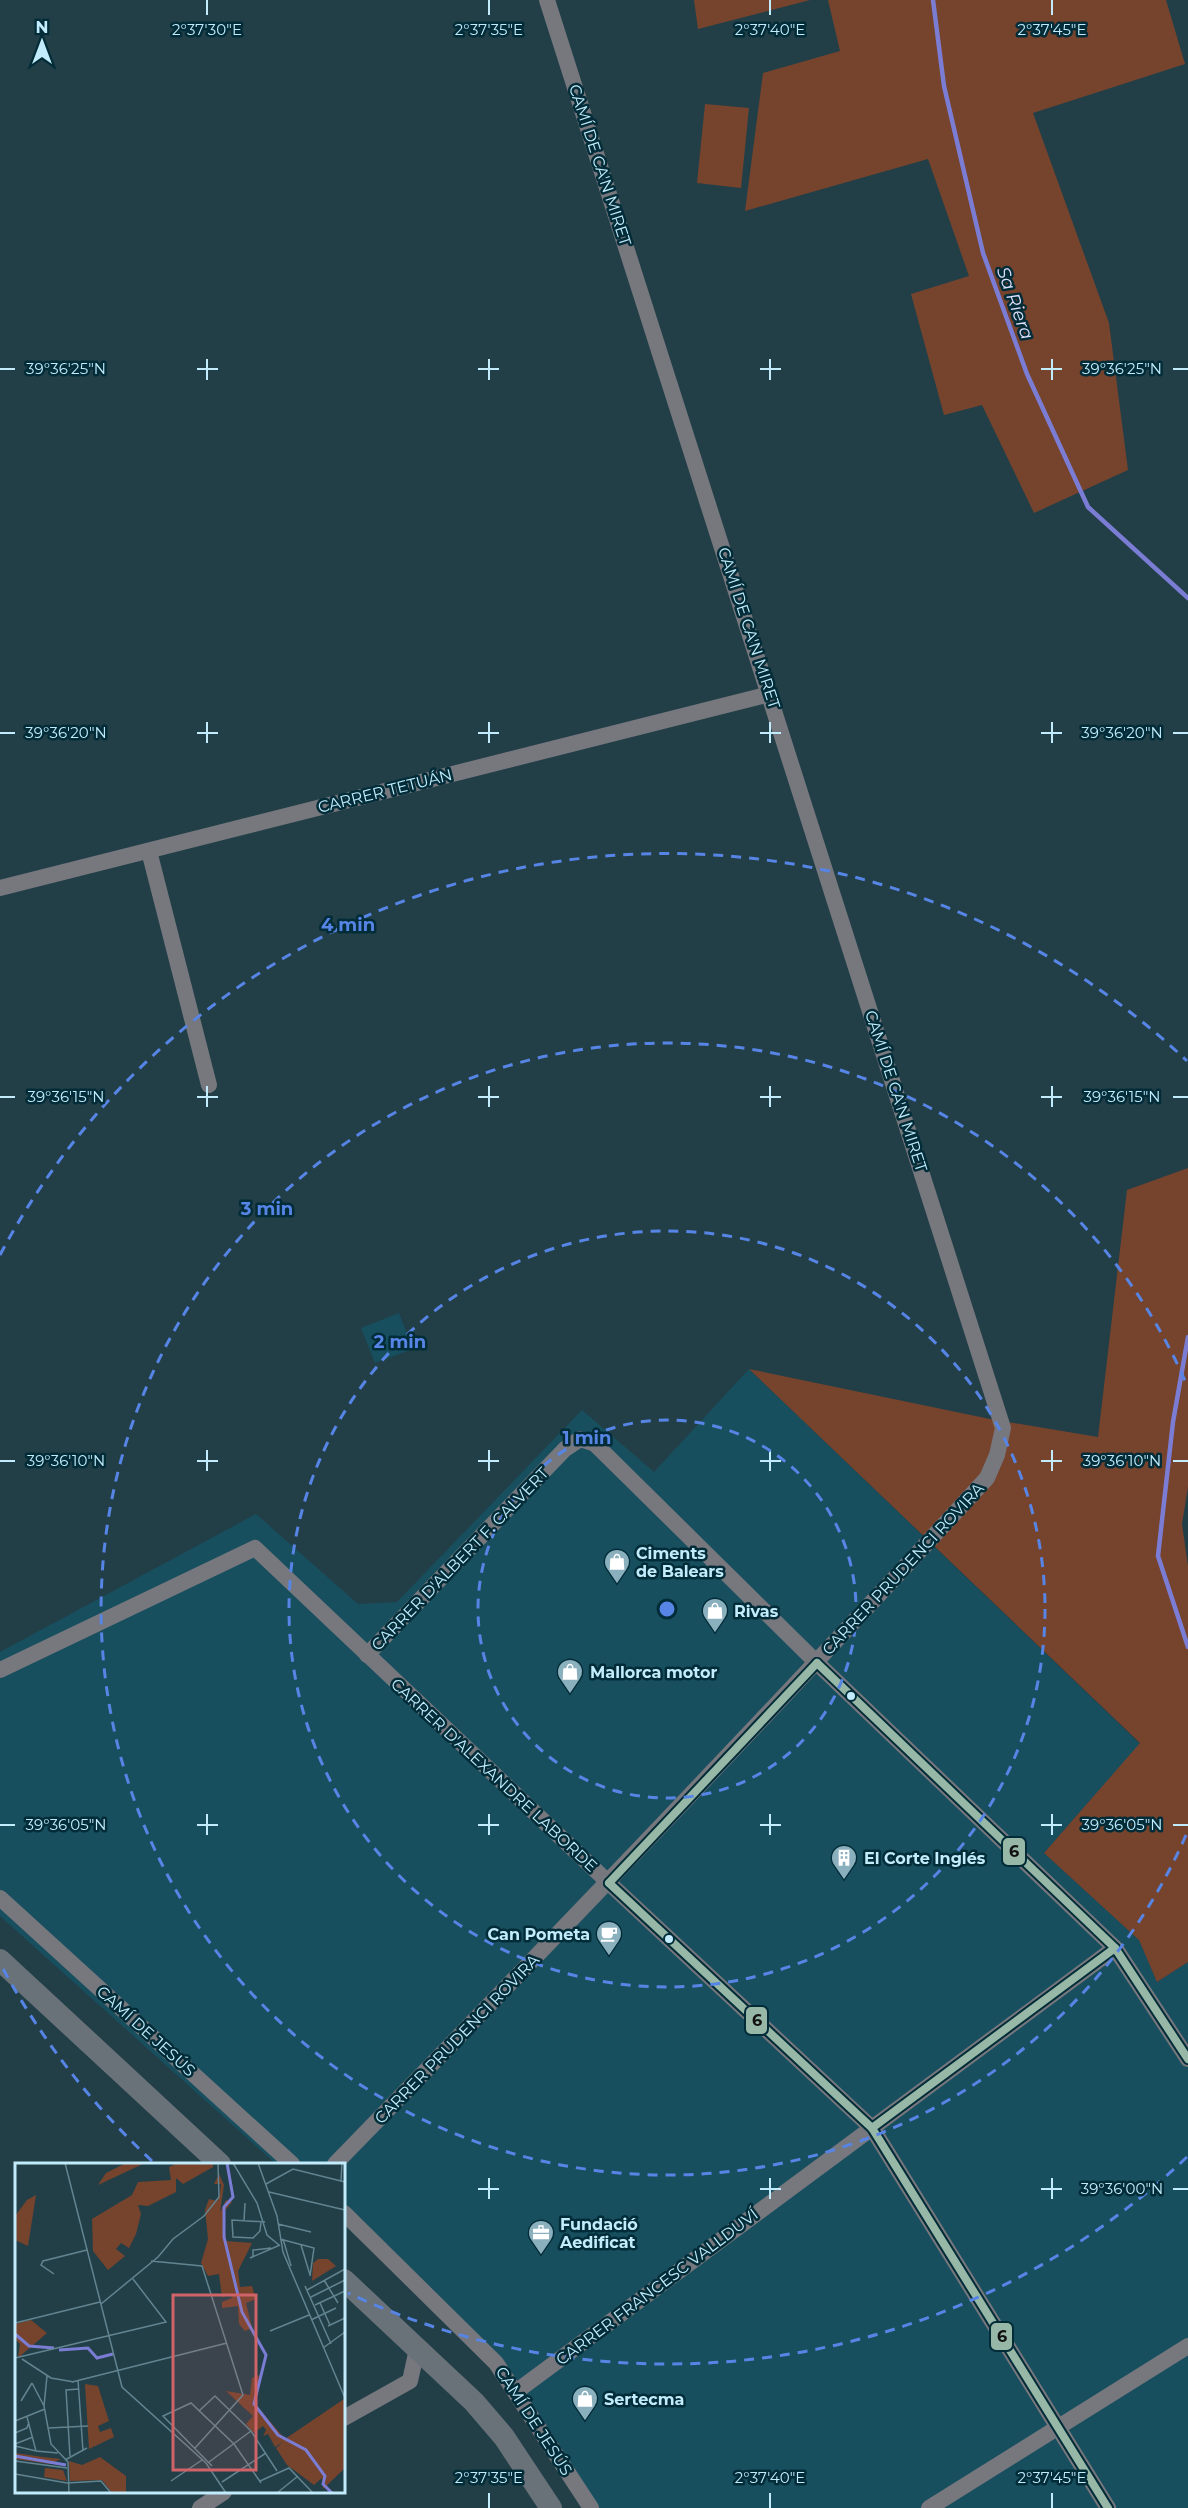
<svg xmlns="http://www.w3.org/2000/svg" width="1188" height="2508" font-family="Montserrat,sans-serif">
  <rect width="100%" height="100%" fill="#223f48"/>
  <g fill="#184f5f">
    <polygon points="399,1313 413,1349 375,1363 361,1328"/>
    <polygon points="749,1369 1140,1744 1044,1853 1139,1940 1157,1982 1188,1962 1188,2508 593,2508 496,2363 344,2225 344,2164 276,2164 0,1916 0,1652 256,1514 358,1604 397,1602 582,1410 654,1472"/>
  </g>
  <g fill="#76432d">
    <polygon points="694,0 810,0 698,29"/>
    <polygon points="828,0 1166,0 1185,64 1033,113 1109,323 1128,470 1034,513 982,405 944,415 911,294 969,276 928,159 745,211 763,73 840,51"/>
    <polygon points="705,104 749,108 741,188 697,183"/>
    <polygon points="1188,1168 1188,1487 1182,1524 1188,1566 1188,1962 1157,1982 1139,1940 1044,1853 1140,1743 749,1369 990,1419 1098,1437 1127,1190"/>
  </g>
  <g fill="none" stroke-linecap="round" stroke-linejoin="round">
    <g stroke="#7b7dd4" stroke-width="4.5">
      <polyline points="933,0 944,86 983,253 1027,374 1088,507 1188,598"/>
      <polyline points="1188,1337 1173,1422 1158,1556 1188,1647"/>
    </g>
    <g stroke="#77777e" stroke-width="16">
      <polyline points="149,851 209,1085"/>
      <polyline points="0,888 770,694"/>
      <polyline points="367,1655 565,1449 580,1439 595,1444 817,1663 1115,1948 1188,2059"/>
      <polyline points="0,1670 255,1548 609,1883 872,2128 1108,2508"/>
      <polyline points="0,1898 292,2164"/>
      <path d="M335 2164C555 1938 773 1711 987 1478L997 1455 1003 1428 547 0"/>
      <polyline points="344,2213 496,2363 591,2508"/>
      <polyline points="517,2391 1115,1948"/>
      <polyline points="344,2418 410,2381 417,2349"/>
      <polyline points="200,2508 224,2492"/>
      <polyline points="929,2508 1188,2346"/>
    </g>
    <g stroke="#697179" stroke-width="22">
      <polyline points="0,1960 220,2164"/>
      <polyline points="344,2280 474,2402 504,2437 551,2508"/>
    </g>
    <defs>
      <g id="bus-1">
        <polyline points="817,1663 1115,1948 1188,2059"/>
        <polyline points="609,1883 872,2128 1108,2508"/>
        <polyline points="609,1883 817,1663"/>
        <polyline points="872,2128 1115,1948"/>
      </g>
    </defs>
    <use href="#bus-1" stroke="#012c38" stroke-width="12"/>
    <use href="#bus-1" stroke="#97b7a7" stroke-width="8"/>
  </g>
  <path fill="none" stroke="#c2ecfc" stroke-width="2" d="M207 0V15M489 0V15M770 0V15M1052 0V15M207 359V380M489 359V380M770 359V380M1052 359V380M0 369H15M197 369H218M478 369H499M760 369H781M1041 369H1062M1173 369H1188M207 722V743M489 722V743M770 722V743M1052 722V743M0 733H15M197 733H218M478 733H499M760 733H781M1041 733H1062M1173 733H1188M207 1086V1107M489 1086V1107M770 1086V1107M1052 1086V1107M0 1097H15M197 1097H218M478 1097H499M760 1097H781M1041 1097H1062M1173 1097H1188M207 1450V1471M489 1450V1471M770 1450V1471M1052 1450V1471M0 1461H15M197 1461H218M478 1461H499M760 1461H781M1041 1461H1062M1173 1461H1188M207 1814V1835M489 1814V1835M770 1814V1835M1052 1814V1835M0 1825H15M197 1825H218M478 1825H499M760 1825H781M1041 1825H1062M1173 1825H1188M489 2178V2199M770 2178V2199M1052 2178V2199M478 2189H499M760 2189H781M1041 2189H1062M1173 2189H1188M489 2493V2508M770 2493V2508M1052 2493V2508"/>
  <g fill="none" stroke="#5785e5" stroke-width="3" stroke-dasharray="10 8">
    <circle cx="667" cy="1609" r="189"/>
    <circle cx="667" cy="1609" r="378"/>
    <path d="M1186 1835A566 566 0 1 1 1186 1383"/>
    <path d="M1187 2157A755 755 0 0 1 348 2293M152 2161A755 755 0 0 1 0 1963M0 1255A755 755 0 0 1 1187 1061"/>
  </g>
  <defs>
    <symbol id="shop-pin" viewBox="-11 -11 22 30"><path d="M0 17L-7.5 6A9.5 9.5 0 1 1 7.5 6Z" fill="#8aafbd" stroke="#012c38"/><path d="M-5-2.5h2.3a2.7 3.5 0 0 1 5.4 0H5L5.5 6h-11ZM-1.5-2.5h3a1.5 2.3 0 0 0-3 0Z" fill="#fff"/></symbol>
    <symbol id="building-pin" viewBox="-11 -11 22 30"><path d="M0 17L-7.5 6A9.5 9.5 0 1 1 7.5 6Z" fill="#8aafbd" stroke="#012c38"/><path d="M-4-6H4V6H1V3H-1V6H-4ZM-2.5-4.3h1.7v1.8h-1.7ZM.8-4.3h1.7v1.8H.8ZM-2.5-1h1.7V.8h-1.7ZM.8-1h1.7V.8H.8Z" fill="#fff"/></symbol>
    <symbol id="cafe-pin" viewBox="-11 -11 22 30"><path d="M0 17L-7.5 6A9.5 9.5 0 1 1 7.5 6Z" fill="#8aafbd" stroke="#012c38"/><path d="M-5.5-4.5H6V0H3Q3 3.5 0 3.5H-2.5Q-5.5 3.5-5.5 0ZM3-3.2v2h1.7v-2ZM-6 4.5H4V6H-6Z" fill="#fff"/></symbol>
    <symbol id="office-pin" viewBox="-11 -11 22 30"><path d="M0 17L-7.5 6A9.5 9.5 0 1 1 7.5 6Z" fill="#8aafbd" stroke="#012c38"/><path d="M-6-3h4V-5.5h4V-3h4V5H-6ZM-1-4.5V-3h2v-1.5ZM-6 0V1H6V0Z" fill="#fff"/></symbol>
  </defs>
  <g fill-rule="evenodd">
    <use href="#shop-pin" x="602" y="1547" width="30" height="40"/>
    <use href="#shop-pin" x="700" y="1596" width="30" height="40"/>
    <use href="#shop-pin" x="555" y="1657" width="30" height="40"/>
    <use href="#building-pin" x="829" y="1843" width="30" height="40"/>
    <use href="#cafe-pin" x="594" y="1919" width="30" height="40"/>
    <use href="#office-pin" x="526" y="2218" width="30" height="40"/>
    <use href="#shop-pin" x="570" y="2384" width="30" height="40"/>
  </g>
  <g fill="#c2ecfc" stroke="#012c38" stroke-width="2">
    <circle cx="851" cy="1696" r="5"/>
    <circle cx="669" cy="1939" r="5"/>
  </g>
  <g text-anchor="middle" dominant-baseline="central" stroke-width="5" stroke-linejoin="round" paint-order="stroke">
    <g font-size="16" fill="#c2ecfc" stroke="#012c38">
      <text transform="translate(600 165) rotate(72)">CAMÍ DE CA'N MIRET</text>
      <text transform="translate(749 628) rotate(72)">CAMÍ DE CA'N MIRET</text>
      <text transform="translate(385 791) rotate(-14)">CARRER TETUÁN</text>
      <text transform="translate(896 1091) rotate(72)">CAMÍ DE CA'N MIRET</text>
      <text transform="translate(460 1559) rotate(-46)">CARRER D'ALBERT F. CALVERT</text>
      <text transform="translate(903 1569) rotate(-47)">CARRER PRUDENCI ROVIRA</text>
      <text transform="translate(494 1775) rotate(43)">CARRER D'ALEXANDRE LABORDE</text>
      <text transform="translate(146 2031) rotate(42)">CAMÍ DE JESÚS</text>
      <text transform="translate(457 2039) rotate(-46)">CARRER PRUDENCI ROVIRA</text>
      <text transform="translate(657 2287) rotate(-37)">CARRER FRANCESC VALLDUVÍ</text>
      <text transform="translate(534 2421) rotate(57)">CAMÍ DE JESÚS</text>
    </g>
    <g font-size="16" font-weight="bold" fill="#c2ecfc" stroke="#012c38" text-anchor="start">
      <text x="636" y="1553">Ciments<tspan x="636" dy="18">de Balears</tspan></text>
      <text x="734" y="1611">Rivas</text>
      <text x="590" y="1672">Mallorca motor</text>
      <text x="864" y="1858">El Corte Inglés</text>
      <text x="590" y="1934" text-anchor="end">Can Pometa</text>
      <text x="560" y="2224">Fundació<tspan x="560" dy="18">Aedificat</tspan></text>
      <text x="604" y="2399">Sertecma</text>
    </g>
    <g font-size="18" font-style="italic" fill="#dee0f9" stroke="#012c38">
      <text transform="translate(1015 303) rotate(70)">Sa Riera</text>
    </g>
  </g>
  <g transform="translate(15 2163)">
    <rect width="330" height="330" fill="#223f48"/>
    <path d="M111 0H130L83 22 91 10ZM163 0H198V4L168 21 161 15V29L133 43 123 42 126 51 121 71 114 85 106 80 101 86 110 93 93 107 78 88 77 56 117 32 123 19 156 17 154 4ZM204 11 209 22 205 49 211 37 217 39 208 50 211 78 237 80 223 108 225 124 237 123 241 136 231 140 237 165 230 168 224 161 223 143 207 145V139L217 135 216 132 207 134 204 111 193 113 186 100 193 76 190 47 194 36 202 38 205 31 206 21H199ZM21 32 13 83 0 77V53L12 37ZM303 96H313L321 103 297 118 298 100ZM16 157 32 170 3 195 5 181 0 176V161ZM245 212 241 242 270 276 329 236 330 305 308 326 307 315 299 322 272 302 261 285 268 279 260 284 253 271 248 273 251 267 248 263 239 270 231 261 238 253 211 228 235 232 237 215ZM70 221 83 223 94 258 83 263 85 269 96 265 99 274 74 286ZM0 290 28 294 46 296 35 301 0 296ZM85 294 111 313V330H97L87 317 55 318 54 298 67 302ZM30 305 48 307 52 318 29 314Z" fill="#76432d"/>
    <path fill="none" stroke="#7b7dd4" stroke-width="3" d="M212 0 218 34 209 44V74L227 149 251 192 239 241 263 272 291 287 310 313 308 321 317 330M0 171 14 183 39 185M44 187 73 185 82 195 98 191M0 293 51 302"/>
    <path fill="none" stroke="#628490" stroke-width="1.5" d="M50 0 107 224 191 300 211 330M218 0 242 40 252 72 264 82M243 0 262 53 268 89 330 235M326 18 327 0M251 21 278 6 330 19M254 29 330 47M229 58 230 40M246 59 245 68 238 75 218 74 217 57 250 59M263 61 296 69M265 76 299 85 295 113M268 76 276 103M286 82 295 112M238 94V87L256 85M235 95 265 82M136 98 187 103 228 232 180 285M39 111 26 102 28 98 72 87M309 117 323 140M290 123 316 181M292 127 330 106M296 134 330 117M305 140 315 162M86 141 143 94 158 76 189 53 204 34 203 0M300 142 330 128M296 157 321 145M0 160 85 139M313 163 330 155M255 168 294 152M308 185 330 169M0 195 151 159 118 116M7 196 36 215 59 219M32 213 29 243 36 281 53 299 54 330M63 217 68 288M57 219 212 180M17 220 29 243M6 238 17 220M184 248 200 233 236 268 262 308M0 258 30 246M34 265 73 263M0 270 12 265 14 259M0 281 18 274M0 283 21 288 12 254M21 288 43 290M55 293 51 227 64 226M50 297 72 285M0 298 52 305M194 299 236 268M197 303 148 253 176 240 219 281 246 320M0 311 52 320 86 318 96 330M156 318 187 297M245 318 274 305 298 330M207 319 251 290M262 330 283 313"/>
    <path fill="#d06368" fill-opacity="0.15" stroke="#d06368" stroke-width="3" d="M158 132H241V307H158Z"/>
    <rect width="330" height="330" fill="none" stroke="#c2ecfc" stroke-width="3"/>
  </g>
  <g font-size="15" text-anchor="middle" fill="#c2ecfc" stroke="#012c38" stroke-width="5" stroke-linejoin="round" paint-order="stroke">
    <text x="207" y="35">2°37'30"E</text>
    <text x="489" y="35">2°37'35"E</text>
    <text x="770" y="35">2°37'40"E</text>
    <text x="1052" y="35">2°37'45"E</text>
    <text x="66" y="374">39°36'25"N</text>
    <text x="1122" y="374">39°36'25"N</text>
    <text x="66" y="738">39°36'20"N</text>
    <text x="1122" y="738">39°36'20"N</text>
    <text x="66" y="1102">39°36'15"N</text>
    <text x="1122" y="1102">39°36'15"N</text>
    <text x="66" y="1466">39°36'10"N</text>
    <text x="1122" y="1466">39°36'10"N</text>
    <text x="66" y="1830">39°36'05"N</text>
    <text x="1122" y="1830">39°36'05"N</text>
    <text x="1122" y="2194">39°36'00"N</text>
    <text x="489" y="2483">2°37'35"E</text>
    <text x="770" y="2483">2°37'40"E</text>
    <text x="1052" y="2483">2°37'45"E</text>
  </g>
  <circle cx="667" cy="1609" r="9" fill="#5785e5" stroke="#012c38" stroke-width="3"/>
  <g font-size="18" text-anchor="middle" font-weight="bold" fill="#5785e5" stroke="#012c38" stroke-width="5" stroke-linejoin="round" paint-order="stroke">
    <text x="348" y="931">4 min</text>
    <text x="267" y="1215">3 min</text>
    <text x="400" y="1348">2 min</text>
    <text x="587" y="1444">1 min</text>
  </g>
  <g stroke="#012c38" stroke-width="2">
    <rect x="1002" y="1837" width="24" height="29" rx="6" fill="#97b7a7"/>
    <rect x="745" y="2006" width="23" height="29" rx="6" fill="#97b7a7"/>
    <rect x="990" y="2322" width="23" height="29" rx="6" fill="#97b7a7"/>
  </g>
  <g font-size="16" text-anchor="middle" font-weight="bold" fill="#111">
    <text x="1014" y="1857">6</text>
    <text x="757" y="2026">6</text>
    <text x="1002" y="2342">6</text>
  </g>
  <g transform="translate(42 42)" stroke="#012c38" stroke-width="4.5" paint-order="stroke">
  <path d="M0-4.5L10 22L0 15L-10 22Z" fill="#c2ecfc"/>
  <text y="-9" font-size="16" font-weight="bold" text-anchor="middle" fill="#c2ecfc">N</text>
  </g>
</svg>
